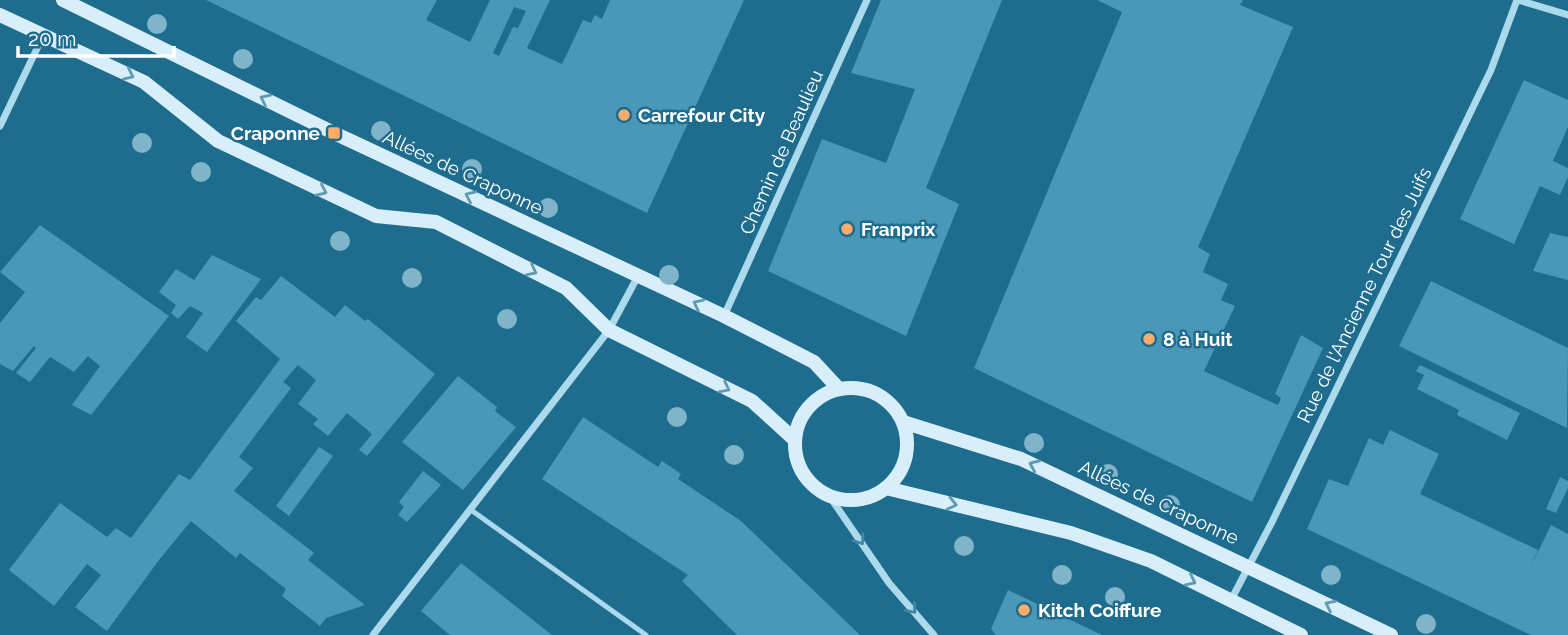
<svg xmlns="http://www.w3.org/2000/svg" width="1568" height="635" font-family="Raleway,sans-serif">
  <rect width="100%" height="100%" fill="#1e6c8e"/>
  <g fill="#4a98b7" fill-rule="evenodd">
    <path d="M206 0H437L426 20 470 42 490 0H550L527 48 562 64 583 20 591 23 595 15 602 19 610 0H744L647 213ZM514 7 526 11 518 28 513 27 499 56 493 53Z"/>
    <polygon points="881,0 1002,0 926,188 959,204 906,336 768,271 822,139 886,163 915,89 851,73"/>
    <polygon points="1097,0 1243,0 1240,5 1293,27 1198,247 1210,254 1203,272 1228,284 1221,300 1235,306 1204,371 1278,405 1281,398 1275,394 1301,335 1323,348 1252,502 974,368 1122,12"/>
    <polygon points="1524,80 1568,100 1568,127 1553,161 1568,168 1568,177 1560,195 1540,186 1514,244 1460,219"/>
    <polygon points="40,225 169,316 91,415 72,405 100,366 88,356 74,372 50,357 30,382 16,373 36,348 34,346 13,371 0,364 0,323 25,292 0,272"/>
    <polygon points="1550,233 1568,237 1568,280 1533,271"/>
    <polygon points="212,255 261,279 207,352 186,337 203,313 190,306 178,319 171,313 176,305 159,292 176,269 194,280"/>
    <polygon points="281,276 335,317 345,305 365,321 368,319 435,374 367,456 359,450 372,434 347,413 328,436 313,424 318,419 298,404 316,380 298,365 283,382 291,388 239,457 253,468 234,491 314,553 308,560 365,605 326,618 320,626 282,596 286,589 240,553 236,558 191,521 159,560 107,631 75,607 101,575 87,564 54,606 9,570 60,503 107,537 116,528 131,538 179,474 190,480 280,359 236,321 256,297 261,300"/>
    <polygon points="1431,281 1568,348 1567,428 1399,346"/>
    <polygon points="1420,365 1520,413 1507,440 1457,415 1459,410 1417,389 1424,375 1416,371"/>
    <polygon points="458,376 497,407 495,411 516,427 463,490 402,442"/>
    <polygon points="583,417 658,467 662,461 681,474 678,479 741,521 860,635 737,635 682,581 688,575 542,479"/>
    <polygon points="1390,430 1439,454 1420,494 1538,550 1531,566 1551,525 1568,534 1568,635 1531,635 1307,529 1329,479 1348,486 1369,438 1383,445"/>
    <polygon points="319,447 333,456 289,516 276,506"/>
    <polygon points="423,471 441,485 407,522 398,515 404,507 399,502"/>
    <polygon points="1560,477 1568,481 1568,488 1556,513 1546,509"/>
    <polygon points="461,563 552,635 450,635 421,611"/>
    <polygon points="1008,590 1102,635 996,635 991,629"/>
  </g>
  <g fill="none" stroke-linecap="round" stroke-linejoin="round">
    <polyline stroke="#acdaed" stroke-width="5" points="471,510 646,635"/>
    <g stroke="#acdaed" stroke-width="7">
      <polyline points="1518,0 1568,15"/>
      <polyline points="0,126 43,36"/>
      <polyline points="724,316 867,0"/>
      <polyline points="830,497 889,583 934,635"/>
      <polyline points="1231,600 1272,522 1491,70 1517,0"/>
      <polyline points="373,635 609,330 638,276"/>
    </g>
    <g stroke="#d8eff9" stroke-width="14">
      <polyline points="63,0 334,133 724,316 814,362 839,389"/>
      <polyline points="0,15 144,82 218,141 376,216 436,222 566,288 609,330 752,401 795,440"/>
      <circle cx="851" cy="444" r="56"/>
      <polyline points="903,422 1021,459 1391,635"/>
      <polyline points="886,488 1071,533 1151,561 1301,635"/>
    </g>
  </g>
  <g fill="#80b4c9">
    <circle cx="157" cy="24" r="10"/>
    <circle cx="243" cy="59" r="10"/>
    <circle cx="381" cy="131" r="10"/>
    <circle cx="142" cy="143" r="10"/>
    <circle cx="472" cy="169" r="10"/>
    <circle cx="201" cy="172" r="10"/>
    <circle cx="548" cy="208" r="10"/>
    <circle cx="340" cy="241" r="10"/>
    <circle cx="669" cy="275" r="10"/>
    <circle cx="412" cy="278" r="10"/>
    <circle cx="507" cy="319" r="10"/>
    <circle cx="677" cy="417" r="10"/>
    <circle cx="1034" cy="443" r="10"/>
    <circle cx="734" cy="455" r="10"/>
    <circle cx="1108" cy="474" r="10"/>
    <circle cx="1170" cy="505" r="10"/>
    <circle cx="964" cy="546" r="10"/>
    <circle cx="1062" cy="575" r="10"/>
    <circle cx="1331" cy="575" r="10"/>
    <circle cx="1115" cy="597" r="10"/>
    <circle cx="1426" cy="624" r="10"/>
  </g>
  <defs><path id="oneway-chevron" d="M-2-3.5L2.5 0L-2 3.5" fill="none" stroke-width="1.6" stroke-linecap="round" stroke-linejoin="round" transform="scale(1.75)"/></defs>
  <g stroke="#5f9ab3">
    <use href="#oneway-chevron" transform="translate(129 75) rotate(25)"/>
    <use href="#oneway-chevron" transform="translate(265 99) rotate(-154)"/>
    <use href="#oneway-chevron" transform="translate(322 191) rotate(25)"/>
    <use href="#oneway-chevron" transform="translate(470 196) rotate(-155)"/>
    <use href="#oneway-chevron" transform="translate(532 271) rotate(27)"/>
    <use href="#oneway-chevron" transform="translate(698 304) rotate(-154)"/>
    <use href="#oneway-chevron" transform="translate(725 388) rotate(27)"/>
    <use href="#oneway-chevron" transform="translate(1034 465) rotate(-156)"/>
    <use href="#oneway-chevron" transform="translate(952 504) rotate(13)"/>
    <use href="#oneway-chevron" transform="translate(1191 581) rotate(26)"/>
    <use href="#oneway-chevron" transform="translate(1330 605) rotate(-154)"/>
  </g>
  <g stroke="#4288a6">
    <use href="#oneway-chevron" transform="translate(860 540) rotate(55)"/>
    <use href="#oneway-chevron" transform="translate(912 609) rotate(49)"/>
  </g>
  <g fill="#fcac6b" stroke="#1e6c8e" stroke-width="2.5">
    <circle cx="624" cy="115" r="7"/>
    <rect x="327" y="126" width="14" height="14" rx="3.5"/>
    <circle cx="847" cy="229" r="7"/>
    <circle cx="1149" cy="339" r="7"/>
    <circle cx="1024" cy="610" r="7"/>
  </g>
  <g text-anchor="middle" dominant-baseline="central" stroke-width="5" stroke-linejoin="round" paint-order="stroke">
    <g font-size="19" font-weight="bold" fill="#fff" stroke="#1e6c8e" text-anchor="start">
      <text x="638" y="115">Carrefour City</text>
      <text x="320" y="133" text-anchor="end">Craponne</text>
      <text x="861" y="229">Franprix</text>
      <text x="1163" y="339">8 à Huit</text>
      <text x="1038" y="610">Kitch Coiffure</text>
    </g>
    <g font-size="19" fill="#fff" stroke="#1e6c8e">
      <text transform="translate(781 152) rotate(-66)">Chemin de Beaulieu</text>
      <text transform="translate(463 172) rotate(25)">Allées de Craponne</text>
      <text transform="translate(1364 295) rotate(-64)">Rue de l'Ancienne Tour des Juifs</text>
      <text transform="translate(1159 502) rotate(25)">Allées de Craponne</text>
    </g>
  </g>
  <path d="M18 46v10h156v-10" fill="none" stroke="#ffffff" stroke-width="3.5"/>
  <text x="28" y="46" font-size="21" fill="#ffffff" stroke="#1e6c8e" stroke-width="5" paint-order="stroke">20 m</text>
</svg>
